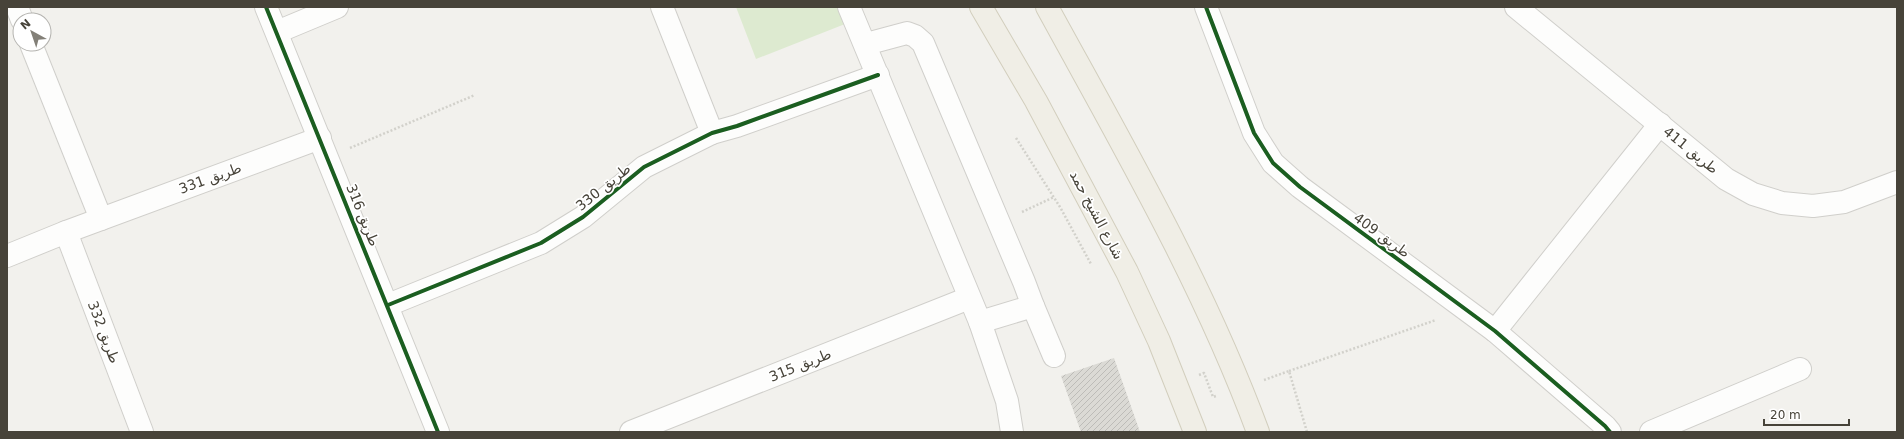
<svg xmlns="http://www.w3.org/2000/svg" width="1904" height="439" font-family="'DejaVu Sans',Vazirmatn,sans-serif">
  <defs>
    <pattern id="building-hatch" width="6" height="6" patternUnits="userSpaceOnUse"><rect width="6" height="6" fill="#dbdad5"/><path d="M-1 1l2-2M0 6l6-6M5 7l2-2" fill="none" stroke="#bdbcb8"/></pattern>
  </defs>
  <rect width="100%" height="100%" fill="#f2f1ed"/>
  <polygon fill="#ddead0" points="736,7 838,7 845,24 756,59"/>
  <polygon fill="url(#building-hatch)" points="1114,358 1140,432 1081,432 1061,376"/>
  <g fill="none" stroke-linecap="round" stroke-linejoin="round">
    <defs>
      <g id="minor">
        <polyline points="17,7 22,20"/>
        <polyline points="266,7 438,432"/>
        <polyline points="662,7 712,133"/>
        <polyline points="849,7 980,322 1007,401 1012,432"/>
        <polyline points="1206,7 1254,133 1273,163 1300,187 1495,331 1605,426 1610,432"/>
        <polyline points="1516,7 1726,179 1753,194 1782,203 1813,206 1844,202 1897,182"/>
        <polyline points="277,32 337,7"/>
        <polyline points="31,44 101,219"/>
        <polyline points="866,44 907,33 915,36 923,43 1024,282 1033,306 980,322"/>
        <polyline points="66,232 142,432"/>
        <polyline points="7,256 66,232 320,138"/>
        <polyline points="388,305 541,243 583,217 644,167 712,133 737,126 878,75"/>
        <polyline points="1033,306 1054,356"/>
        <polyline points="1495,331 1660,124"/>
        <polyline points="631,432 969,298"/>
        <polyline points="1651,432 1800,369"/>
      </g>
      <g id="major">
        <polyline points="981,7 1036,101 1127,272 1159,341 1195,432"/>
        <path d="M1047 7C1123 146 1203 283 1258 432"/>
      </g>
    </defs>
    <use href="#minor" stroke="#d0cfcb" stroke-width="24"/>
    <use href="#major" stroke="#d2cebd" stroke-width="24"/>
    <g stroke="#d2d1cb" stroke-width="2.5" stroke-dasharray="2 2" stroke-linecap="butt">
      <polyline points="1016,138 1060,207 1091,264"/>
      <polyline points="350,148 475,95"/>
      <polyline points="1022,212 1054,197"/>
      <polyline points="1289,371 1436,320"/>
      <polyline points="1199,375 1204,373 1213,397 1216,396"/>
      <polyline points="1264,380 1289,371 1307,432"/>
    </g>
    <use href="#minor" stroke="#fdfdfc" stroke-width="22"/>
    <use href="#major" stroke="#f0eee6" stroke-width="22"/>
    <defs>
      <g id="cycleway">
        <polyline points="266,7 438,432"/>
        <polyline points="1206,7 1254,133 1273,163 1300,187 1495,331 1605,426 1610,432"/>
        <polyline points="388,305 541,243 583,217 644,167 712,133 737,126 878,75"/>
      </g>
    </defs>
    <use href="#cycleway" stroke="#fff" stroke-width="6"/>
    <use href="#cycleway" stroke="#1b5e20" stroke-width="4"/>
  </g>
  <g text-anchor="middle" dominant-baseline="central" stroke-width="3.5" stroke-linejoin="round" paint-order="stroke">
    <g font-size="14" fill="#474339" stroke="#fff">
      <text transform="translate(1691 150) rotate(39)">طريق 411</text>
      <text transform="translate(210 178) rotate(-20)">طريق 331</text>
      <text transform="translate(603 187) rotate(-39)">طريق 330</text>
      <text transform="translate(363 215) rotate(68)">طريق 316</text>
      <text transform="translate(1097 215) rotate(62)">شارع الشيخ حمد</text>
      <text transform="translate(1382 235) rotate(36)">طريق 409</text>
      <text transform="translate(104 332) rotate(69)">طريق 332</text>
      <text transform="translate(800 365) rotate(-22)">طريق 315</text>
    </g>
  </g>
  <rect width="1904" height="439" fill="none" stroke="#474339" stroke-width="16"/>
  <g transform="translate(32 32) rotate(320)"><circle r="19" fill="#ffffff" stroke="#b5b4b0"/>
  <path d="M0-3L7 15L0 10L-7 15Z" fill="#838078"/>
  <text y="-6" font-size="11" font-weight="bold" text-anchor="middle" fill="#474339">N</text>
  </g>
  <path d="M1764 419v6h85v-6" fill="none" stroke="#474339" stroke-width="2"/>
  <text x="1770" y="419" font-size="12" fill="#474339" stroke="#ffffff" stroke-width="3" paint-order="stroke">20 m</text>
</svg>
